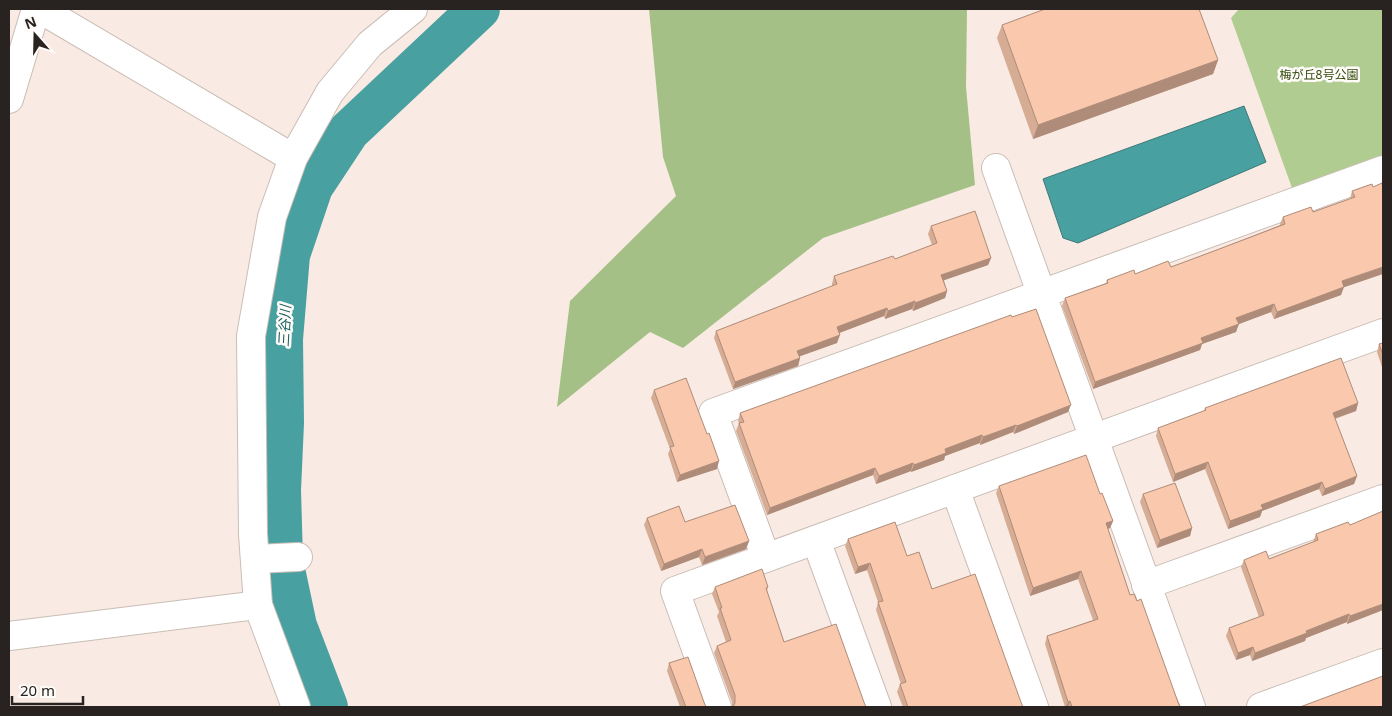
<svg xmlns="http://www.w3.org/2000/svg" width="1392" height="716" font-family="'Noto Sans','Noto Sans JP',sans-serif">
  <rect width="100%" height="100%" fill="#f9ebe3"/>
  <polygon fill="#b0cc91" points="1239,9 1383,9 1383,155 1292,188 1231,18"/>
  <polygon fill="#a5c087" points="649,9 967,9 966,87 975,185 823,238 683,348 650,332 557,407 570,301 676,196 663,157"/>
  <polygon fill="#48a0a0" stroke="#3e7a7a" points="1244,106 1266,162 1078,243 1063,238 1043,179"/>
  <g fill="none" stroke-linecap="round" stroke-linejoin="round">
    <polyline stroke="#48a0a0" stroke-width="42" points="327,707 296,626 282,560 280,490 283,423 282,339 289,255 312,187 349,131 479,9"/>
    <defs>
      <g id="minor">
        <polyline points="40,9 293,158"/>
        <polyline points="9,99 36,9"/>
        <polyline points="996,168 1191,707"/>
        <polyline points="955,489 1034,707"/>
        <polyline points="816,540 877,707"/>
        <polyline points="766,558 713,413 1383,170"/>
        <polyline points="255,559 298,557"/>
        <polyline points="1146,585 1383,499"/>
        <polyline points="9,636 258,605"/>
        <polyline points="296,707 258,605 253,534 251,336 272,217 293,158 330,92 370,44 413,9"/>
        <polyline points="717,707 675,591 1383,333"/>
        <polyline points="1261,707 1383,663"/>
      </g>
    </defs>
    <use href="#minor" stroke="#cabdb5" stroke-width="30"/>
    <use href="#minor" stroke="#fff" stroke-width="28"/>
  </g>
  <g fill="#d6ac95">
    <polygon points="1002,25 1218,60 1213,74 1033,139 997,38"/>
    <polygon points="1372,184 1341,295 1274,319 1271,312 1238,324 1236,332 1202,344 1200,350 1093,389 1062,306 1065,298 1106,283 1107,280 1135,274 1171,267 1214,251 1280,225 1280,224 1283,217 1313,212 1350,199 1352,191"/>
    <polygon points="931,226 991,258 988,265 944,280 947,291 945,298 913,311 912,309 885,319 884,316 839,333 837,343 800,356 800,358 798,366 733,389 714,338 716,331 832,286 832,284 834,276 895,259 932,245 928,234"/>
    <polygon points="1383,343 1383,370 1377,352 1379,344"/>
    <polygon points="654,390 717,469 677,482 668,454 670,449 651,398"/>
    <polygon points="1358,403 1356,411 1335,419 1357,476 1354,484 1322,496 1319,489 1262,511 1260,517 1228,529 1205,469 1173,482 1156,436 1158,428 1204,411 1205,408"/>
    <polygon points="1068,412 1014,434 1013,432 980,445 980,443 945,456 944,460 911,472 911,471 876,484 873,475 767,515 736,431 739,423 738,421 740,413"/>
    <polygon points="999,486 1100,494 1113,521 1110,528 1108,529 1130,595 1181,707 1065,707 1045,644 1047,636 1093,620 1078,579 1030,596 996,493"/>
    <polygon points="1143,494 1192,528 1190,536 1157,548 1140,502"/>
    <polygon points="647,518 685,522 749,541 746,549 702,565 699,557 661,571 644,525"/>
    <polygon points="1316,534 1383,610 1347,624 1347,622 1306,638 1305,641 1252,661 1250,655 1236,660 1226,636 1229,628 1259,617 1241,567 1244,560 1269,559 1313,542"/>
    <polygon points="848,539 907,556 932,589 1024,707 903,707 897,692 900,684 901,684 876,610 878,602 867,570 855,574 845,546"/>
    <polygon points="715,587 768,587 767,591 784,642 867,707 732,707 732,702 714,653 717,646 726,642 717,616 719,612 712,594"/>
    <polygon points="669,663 705,705 707,707 680,707 667,671"/>
  </g>
  <g fill="#ae8c79">
    <polygon points="1218,60 1213,74 1033,139 1038,125"/>
    <polygon points="991,258 988,265 939,282 941,275"/>
    <polygon points="1383,267 1383,274 1339,289 1342,281"/>
    <polygon points="1344,287 1341,295 1274,319 1277,312"/>
    <polygon points="947,291 945,298 913,311 915,303"/>
    <polygon points="915,301 912,309 885,319 888,311"/>
    <polygon points="1274,304 1271,312 1234,326 1236,318"/>
    <polygon points="887,308 884,316 834,335 837,327"/>
    <polygon points="1239,324 1236,332 1202,344 1200,350 1093,389 1095,382 1201,338"/>
    <polygon points="840,335 837,343 795,358 797,351"/>
    <polygon points="800,358 798,366 733,389 735,382"/>
    <polygon points="1358,403 1356,411 1330,420 1333,413"/>
    <polygon points="1071,405 1068,412 1014,434 1017,426"/>
    <polygon points="1016,425 1013,432 980,445 983,437"/>
    <polygon points="982,435 980,443 945,456 944,460 911,472 914,465 945,449"/>
    <polygon points="719,461 717,469 677,482 680,475"/>
    <polygon points="1208,462 1205,469 1173,482 1175,474"/>
    <polygon points="913,463 911,471 876,484 879,476"/>
    <polygon points="875,468 873,475 767,515 770,508"/>
    <polygon points="1357,476 1354,484 1322,496 1325,489"/>
    <polygon points="1322,482 1319,489 1262,511 1260,517 1228,529 1230,521 1261,505"/>
    <polygon points="1113,521 1110,528 1103,531 1106,523"/>
    <polygon points="1192,528 1190,536 1157,548 1160,540"/>
    <polygon points="749,541 746,549 702,565 705,557"/>
    <polygon points="702,549 699,557 661,571 664,564"/>
    <polygon points="870,563 867,570 855,574 858,567"/>
    <polygon points="1081,571 1078,579 1030,596 1033,588"/>
    <polygon points="1383,604 1383,610 1347,624 1350,616"/>
    <polygon points="1349,614 1347,622 1306,638 1305,641 1252,661 1255,653 1306,631"/>
    <polygon points="1253,647 1250,655 1236,660 1238,653"/>
    <polygon points="1070,701 1068,707 1066,707 1068,702"/>
  </g>
  <g fill="#f9c8ad" stroke="#ae8c79">
    <polygon points="1045,9 1199,9 1218,60 1038,125 1002,25"/>
    <polygon points="1382,183 1383,188 1383,267 1342,281 1344,287 1277,312 1274,304 1236,318 1239,324 1201,338 1203,343 1095,382 1065,298 1108,283 1107,280 1134,270 1135,274 1168,261 1171,267 1214,251 1285,224 1283,217 1311,207 1313,212 1355,197 1352,191 1372,184 1373,187"/>
    <polygon points="975,211 991,258 941,275 947,291 915,303 915,301 888,311 887,308 837,327 840,335 797,351 800,358 735,382 716,331 837,284 834,276 893,256 895,259 937,243 931,226"/>
    <polygon points="1036,309 1071,405 1017,426 1016,425 983,437 982,435 945,449 946,453 914,465 913,463 879,476 875,468 770,508 739,423 744,422 740,413 1011,315 1012,317"/>
    <polygon points="1383,343 1383,355 1379,344"/>
    <polygon points="1341,358 1358,403 1333,413 1357,476 1325,489 1322,482 1261,505 1263,509 1230,521 1208,462 1175,474 1158,428 1206,410 1205,408"/>
    <polygon points="686,378 707,434 709,433 719,461 680,475 670,447 674,446 654,390"/>
    <polygon points="1086,455 1100,494 1102,493 1113,521 1106,523 1130,595 1134,594 1137,601 1141,599 1179,705 1181,707 1072,707 1070,701 1068,702 1047,636 1098,619 1081,571 1033,588 999,486"/>
    <polygon points="1175,483 1192,528 1160,540 1143,494"/>
    <polygon points="735,505 749,541 705,557 702,549 664,564 647,518 679,506 685,522"/>
    <polygon points="1383,511 1383,604 1350,616 1349,614 1306,631 1307,633 1255,653 1253,647 1238,653 1229,628 1264,615 1244,560 1266,551 1269,559 1318,540 1316,534 1348,522 1350,525"/>
    <polygon points="895,522 907,556 919,552 932,589 975,574 1022,705 1024,707 908,707 900,684 906,682 878,602 883,601 870,563 858,567 848,539"/>
    <polygon points="762,569 768,587 766,588 784,642 836,624 865,705 867,707 733,707 735,703 735,695 717,646 731,640 720,608 722,608 715,587"/>
    <polygon points="688,657 705,705 707,707 686,707 669,663"/>
    <polygon points="1383,676 1383,707 1300,707"/>
  </g>
  <g text-anchor="middle" dominant-baseline="central" stroke-width="5" stroke-linejoin="round" paint-order="stroke">
    <g font-size="12" fill="#324a0b" stroke="#fefbf9">
      <text x="1319" y="74">梅が丘8号公園</text>
    </g>
    <g font-size="14" font-style="italic" fill="#155f60" stroke="#fefbf9">
      <text transform="translate(284 326) rotate(-87)">三谷川</text>
    </g>
  </g>
  <rect width="1392" height="716" fill="none" stroke="#282320" stroke-width="20"/>
  <g transform="translate(35 35) rotate(340)" stroke="#fefbf9" stroke-width="4" paint-order="stroke">
  <path d="M0-4L9 19L0 12L-9 19Z" fill="#282320"/>
  <text y="-8" font-size="14" font-weight="bold" text-anchor="middle" fill="#282320">N</text>
  </g>
  <path d="M12 696v8h71v-8" fill="none" stroke="#282320" stroke-width="2.5"/>
  <text x="20" y="696" font-size="15" fill="#282320" stroke="#fefbf9" stroke-width="4" paint-order="stroke">20 m</text>
</svg>
